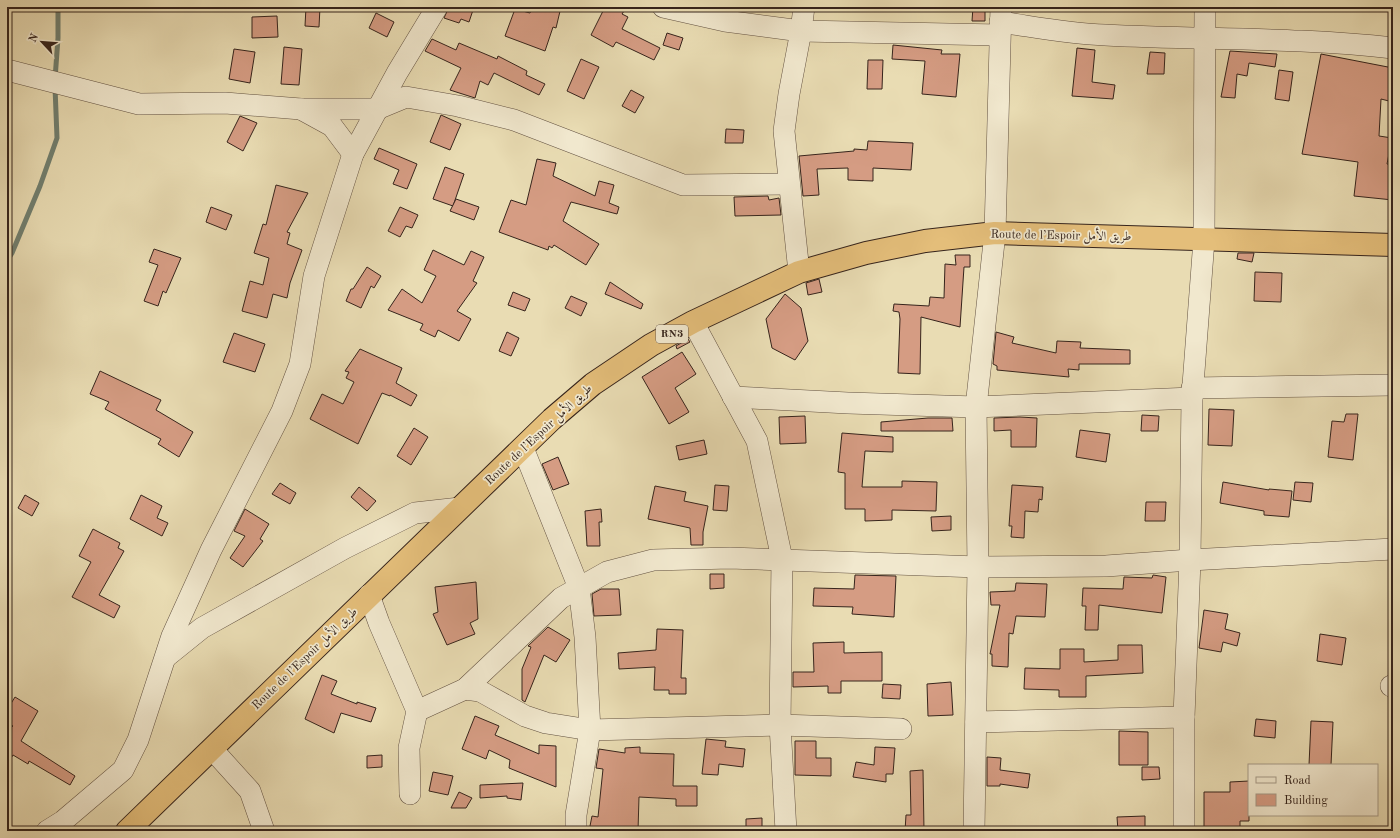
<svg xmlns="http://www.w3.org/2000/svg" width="1400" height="838" font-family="'Old Standard TT',Amiri,serif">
  <rect width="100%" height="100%" fill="#e9dcb3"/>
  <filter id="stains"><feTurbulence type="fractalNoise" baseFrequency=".005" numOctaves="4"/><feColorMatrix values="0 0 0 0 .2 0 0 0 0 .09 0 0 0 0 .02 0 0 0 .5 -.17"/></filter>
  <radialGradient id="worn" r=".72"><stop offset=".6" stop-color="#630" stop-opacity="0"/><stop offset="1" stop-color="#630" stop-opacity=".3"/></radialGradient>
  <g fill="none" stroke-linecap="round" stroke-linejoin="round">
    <g stroke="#717f6f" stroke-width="5">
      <polyline points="55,79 58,38 58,7"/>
      <polyline points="7,261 12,253 40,186 57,138 55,87"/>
    </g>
  </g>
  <g fill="#d59c83" stroke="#36241c">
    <polygon points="306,7 320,7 319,27 305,26"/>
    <polygon points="449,7 474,7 469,22 461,19 459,23 444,18"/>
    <polygon points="532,7 561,7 556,28 553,27 545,51 505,36 515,9 530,13"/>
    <polygon points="605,7 616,7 624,11 622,14 628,17 622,29 660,48 654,60 616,42 613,47 591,35"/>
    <polygon points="973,7 985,7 985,21 972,21"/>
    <polygon points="376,13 394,22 387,37 369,28"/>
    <polygon points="277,16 278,37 252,38 252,17"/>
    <polygon points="667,33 683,38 679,50 663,45"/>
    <polygon points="432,39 456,50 459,43 497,59 498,56 527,71 526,75 545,84 539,95 494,73 488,85 480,81 475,98 450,90 461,68 425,51"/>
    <polygon points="893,45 942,50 941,54 960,54 956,97 922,94 925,61 892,59"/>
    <polygon points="284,47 302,49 299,85 281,84"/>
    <polygon points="1077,48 1095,50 1092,82 1115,85 1113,99 1072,96"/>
    <polygon points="234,49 255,52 250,83 229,79"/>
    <polygon points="1230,51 1277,54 1275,67 1249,63 1247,76 1237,74 1235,98 1221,97"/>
    <polygon points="1150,52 1165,53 1164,74 1147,74"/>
    <polygon points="1321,54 1393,68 1393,102 1381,99 1379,136 1392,138 1387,164 1393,165 1393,200 1354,196 1358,162 1302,154"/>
    <polygon points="581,59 599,67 584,99 567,91"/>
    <polygon points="868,60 883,60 882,89 867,89"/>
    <polygon points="1279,70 1293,72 1289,101 1275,99"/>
    <polygon points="631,90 644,97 635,113 622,106"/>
    <polygon points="441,115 461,124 450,150 430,142"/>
    <polygon points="240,116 257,123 243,151 227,142"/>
    <polygon points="726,129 744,130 743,143 725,143"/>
    <polygon points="868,141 913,143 911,170 873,168 873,181 848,180 848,168 817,169 819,195 803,196 799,156 854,151 854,149 867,150"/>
    <polygon points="379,148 417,164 407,189 393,184 399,170 374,159"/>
    <polygon points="537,159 556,163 553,176 595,196 599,181 614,185 609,203 619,207 617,214 571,202 563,221 599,244 586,265 554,245 552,248 549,246 548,250 499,232 511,200 526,205"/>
    <polygon points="445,167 464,174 453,206 433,199"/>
    <polygon points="276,185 308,193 287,232 290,233 287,244 302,250 290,283 287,298 273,294 267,318 242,311 250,281 263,285 269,258 254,253 263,224 266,225"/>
    <polygon points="768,196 769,200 779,198 781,215 735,216 734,197"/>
    <polygon points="456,199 479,207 474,220 450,211"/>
    <polygon points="211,207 232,215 226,230 206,222"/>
    <polygon points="400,207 418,215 412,228 406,226 400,237 388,231"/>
    <polygon points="154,249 181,258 166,293 163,291 158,306 144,301 158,265 149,262"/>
    <polygon points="433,250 464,265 471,251 484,257 473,281 477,283 457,311 471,319 459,341 438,330 435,337 420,330 423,324 388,310 402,289 422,303 436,276 424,270"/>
    <polygon points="1238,253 1254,253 1252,262 1237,259"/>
    <polygon points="955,255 970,255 970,267 964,267 960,327 921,317 920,374 898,373 900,319 899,312 893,311 894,304 929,306 930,297 944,298 945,264 956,265"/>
    <polygon points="367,267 381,276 374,288 371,286 361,308 346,301 351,289 353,289"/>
    <polygon points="1255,272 1282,273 1281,302 1254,301"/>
    <polygon points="819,279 822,292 808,295 806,283"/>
    <polygon points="610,282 643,304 641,309 605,294"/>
    <polygon points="513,292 530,299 525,311 508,305"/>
    <polygon points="785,294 801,308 808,341 795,360 772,348 766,319"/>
    <polygon points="571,296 587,303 581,316 565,308"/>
    <polygon points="507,332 519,338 511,356 499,351"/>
    <polygon points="996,332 1014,337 1012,343 1056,353 1057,341 1081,342 1080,348 1130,350 1130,364 1079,364 1079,370 1068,369 1069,377 997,370 997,366 993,364"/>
    <polygon points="234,333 265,344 255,372 223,362"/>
    <polygon points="688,339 690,342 677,349 676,346"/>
    <polygon points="360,349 402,368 396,383 417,395 411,406 390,395 390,396 382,393 358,444 310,419 322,394 343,404 354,382 346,378 349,372 345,371"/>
    <polygon points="682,352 696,374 675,388 689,412 669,424 642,377"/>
    <polygon points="100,371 161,400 156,410 193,432 179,457 158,444 161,439 105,409 109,402 90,394"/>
    <polygon points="1209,409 1234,410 1232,446 1208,445"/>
    <polygon points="1346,414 1358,414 1353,460 1328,457 1332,421 1344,422"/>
    <polygon points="1142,415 1159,416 1158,431 1141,431"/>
    <polygon points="805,416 806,443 780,444 779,417"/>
    <polygon points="1020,417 1037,418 1036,447 1011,447 1011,430 994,431 994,418"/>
    <polygon points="928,418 952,418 953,431 881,431 881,422"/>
    <polygon points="414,428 428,437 411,465 397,456"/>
    <polygon points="1080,430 1110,434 1106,462 1076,457"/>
    <polygon points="842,433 893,437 893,452 865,451 862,487 902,487 902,481 937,482 936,511 892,510 892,520 865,521 865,509 845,509 845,473 838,472"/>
    <polygon points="704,440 707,454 679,460 676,446"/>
    <polygon points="558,457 569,484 553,490 542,464"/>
    <polygon points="1223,482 1269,490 1269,489 1292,491 1289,517 1264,515 1264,511 1220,503"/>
    <polygon points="1295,482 1313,483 1311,502 1293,500"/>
    <polygon points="280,483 296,493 290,504 272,494"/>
    <polygon points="715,485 729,486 727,511 713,510"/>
    <polygon points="1012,485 1043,487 1042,500 1039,499 1038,512 1025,511 1024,538 1011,537 1012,526 1009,526"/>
    <polygon points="655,486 686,492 684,501 708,506 703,532 703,545 691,545 690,528 648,519"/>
    <polygon points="359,487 376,501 367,511 351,497"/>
    <polygon points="25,495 39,503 32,516 18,508"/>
    <polygon points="141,495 162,506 157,518 168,523 162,536 130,519"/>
    <polygon points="1146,502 1166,502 1165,521 1145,521"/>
    <polygon points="245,509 269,524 260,539 263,541 243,567 230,558 245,536 234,531"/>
    <polygon points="601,509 602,522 599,522 600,546 587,546 585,511"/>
    <polygon points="951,516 951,530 932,531 931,517"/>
    <polygon points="93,529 120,543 118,548 124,551 99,595 120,606 114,618 72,597 91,562 79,556"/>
    <polygon points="710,574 724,574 724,588 710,589"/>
    <polygon points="855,575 896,576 894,617 852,614 853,607 813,606 814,588 854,589"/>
    <polygon points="1153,575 1166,577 1162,613 1099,605 1098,630 1085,630 1086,606 1082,606 1083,588 1123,589 1124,577 1152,578"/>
    <polygon points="476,582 478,619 470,623 475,634 447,645 433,614 438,612 435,587"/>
    <polygon points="1016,583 1047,584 1045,617 1016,616 1013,634 1009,633 1008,667 992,666 992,654 990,654 1000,605 991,605 990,592 1015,591"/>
    <polygon points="601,589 619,589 621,615 594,616 592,594"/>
    <polygon points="1204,610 1228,614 1225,629 1240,633 1237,646 1223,642 1221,652 1199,648"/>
    <polygon points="548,627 570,640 556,662 544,655 525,702 522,700 522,669 531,647 528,646"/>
    <polygon points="657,629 683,630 681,678 686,678 686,694 669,694 669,690 654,690 655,667 619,669 618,653 656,650"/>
    <polygon points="1320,634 1346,638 1342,665 1317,661"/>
    <polygon points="844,642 844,653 882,652 882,681 841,681 841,693 828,693 828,686 793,687 793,672 814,672 813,643"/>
    <polygon points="1118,645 1142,645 1143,673 1086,676 1086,697 1059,697 1059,690 1024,689 1025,668 1060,669 1060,649 1084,649 1084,662 1118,660"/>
    <polygon points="322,675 337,681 331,694 357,704 357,702 376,708 371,722 341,713 334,733 305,719"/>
    <polygon points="951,682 953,715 928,716 927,684"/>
    <polygon points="883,684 901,685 900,699 882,698"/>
    <polygon points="15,697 38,711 21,741 75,776 70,785 29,761 28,764 13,755 7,765 7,732 13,726 7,722 7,710"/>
    <polygon points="475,716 499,726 495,735 539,754 539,745 556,746 556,787 509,768 510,760 489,750 486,759 462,749"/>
    <polygon points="1256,719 1276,721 1275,738 1254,736"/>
    <polygon points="1311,721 1333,722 1331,765 1309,765"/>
    <polygon points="1119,731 1148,732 1148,765 1119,765"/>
    <polygon points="706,739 726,741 725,747 745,749 743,767 719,764 718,775 702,774"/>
    <polygon points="795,741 816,741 816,758 831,758 831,776 795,775"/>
    <polygon points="640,747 640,753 674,754 673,786 697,786 697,806 676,806 676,799 639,797 638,831 589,831 592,816 598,817 603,769 596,768 599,749 625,753 625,748"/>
    <polygon points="875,747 895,748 893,774 886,774 886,782 853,777 856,762 874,765"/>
    <polygon points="382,755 382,767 367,768 367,756"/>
    <polygon points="987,757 1001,758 1000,770 1030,774 1028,788 1000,784 1000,786 987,786"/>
    <polygon points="1142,767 1159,767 1160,779 1142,780"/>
    <polygon points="923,770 924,831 905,831 906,815 911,815 910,771"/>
    <polygon points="433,772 453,776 448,795 429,791"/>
    <polygon points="1249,781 1249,821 1240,821 1240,827 1204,827 1204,792 1230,792 1230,782"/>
    <polygon points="523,783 521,800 507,798 507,796 480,798 480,785"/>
    <polygon points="459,792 472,798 466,808 451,808"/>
    <polygon points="1145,816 1145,831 1118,831 1117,817"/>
    <polygon points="762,818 762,831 746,831 746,819"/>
  </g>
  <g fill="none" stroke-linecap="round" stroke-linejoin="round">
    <defs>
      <g id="minor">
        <polyline points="663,7 725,21 801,31 999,35"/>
        <path d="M1000 22C1035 27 1070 34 1105 35 1201 40 1297 37 1393 48"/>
        <polyline points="7,70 139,104 225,103 301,109 377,109 406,97 458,106 514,120 683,185 788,184"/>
        <polyline points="301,109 332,126 353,154"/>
        <polyline points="799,272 784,131 789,94 801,31 804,7"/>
        <polyline points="693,322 757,441 782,559 780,725 786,831"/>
        <polyline points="1192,388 1393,385"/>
        <polyline points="733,397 848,403 976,407 1192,398"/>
        <polyline points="523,448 579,588 585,637 590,730 576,815 576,831"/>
        <polyline points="369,595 379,623 417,711 409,748 410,794"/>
        <polyline points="166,657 202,628 345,548 415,513 460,508"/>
        <polyline points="1391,686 1393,687"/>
        <polyline points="465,689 480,691 525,716 546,723 590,730 780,725 901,729"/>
        <polyline points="417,711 465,689 561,598 607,572 653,560 730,558 978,567 1106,566 1190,560 1393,549"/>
        <polyline points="976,722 1184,717"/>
        <polyline points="212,749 250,791 264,831"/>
        <polyline points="47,831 63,821 123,770 138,740 172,636 211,550 282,411 300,364 314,276 353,154 397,73 437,7"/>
        <polyline points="974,831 978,567 976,407 995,233 1001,7"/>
        <polyline points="1184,831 1184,717 1190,560 1192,398 1204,240 1205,7"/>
      </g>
      <polyline id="highway" points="127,831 552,419 593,384 651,345 693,322 799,272 866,253 925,241 995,233 1393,245"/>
    </defs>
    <use href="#minor" stroke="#635242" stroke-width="22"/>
    <use href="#highway" stroke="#36241c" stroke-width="24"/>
    <use href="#minor" stroke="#f1e8ce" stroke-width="21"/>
    <use href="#highway" stroke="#e4be7a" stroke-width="22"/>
  </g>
  <g text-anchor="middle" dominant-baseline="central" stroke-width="3.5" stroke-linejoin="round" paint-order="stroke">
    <rect fill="#f1e8ce" stroke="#6e5f51" stroke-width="1" x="656" y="325" width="32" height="18" rx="3"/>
    <g font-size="11" font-weight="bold" fill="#36241c">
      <text x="672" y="334">RN3</text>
    </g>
    <g font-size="12" fill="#36241c" stroke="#f1e8ce">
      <text transform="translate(1061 236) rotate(1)">Route de l’Espoir طريق الأمل</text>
      <text transform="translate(539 435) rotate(-43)">Route de l’Espoir طريق الأمل</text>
      <text transform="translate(305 659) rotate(-44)">Route de l’Espoir طريق الأمل</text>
    </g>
  </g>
  <rect width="1400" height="838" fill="none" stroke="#e9dcb3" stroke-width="24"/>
  <rect x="8" y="8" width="1384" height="822" fill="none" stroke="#36241c" stroke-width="2"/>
  <rect x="12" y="12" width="1376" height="814" fill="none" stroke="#36241c"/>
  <rect x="1248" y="764" width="130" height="52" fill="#f1e8ce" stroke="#a69a87"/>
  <rect x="1256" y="777" width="20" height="6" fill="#f1e8ce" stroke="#a69a87"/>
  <text x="1284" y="784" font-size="12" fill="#36241c">Road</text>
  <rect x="1256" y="794" width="20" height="12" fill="#d59c83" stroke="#a69a87"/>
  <text x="1284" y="804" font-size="12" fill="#36241c">Building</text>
  <g transform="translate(42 42) rotate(296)" stroke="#f1e8ce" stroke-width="3" paint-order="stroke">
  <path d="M0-3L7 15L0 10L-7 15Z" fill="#36241c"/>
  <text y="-6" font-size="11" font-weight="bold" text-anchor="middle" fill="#36241c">N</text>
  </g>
  <rect width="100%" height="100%" filter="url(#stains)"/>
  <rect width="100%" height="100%" fill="url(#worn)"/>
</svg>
